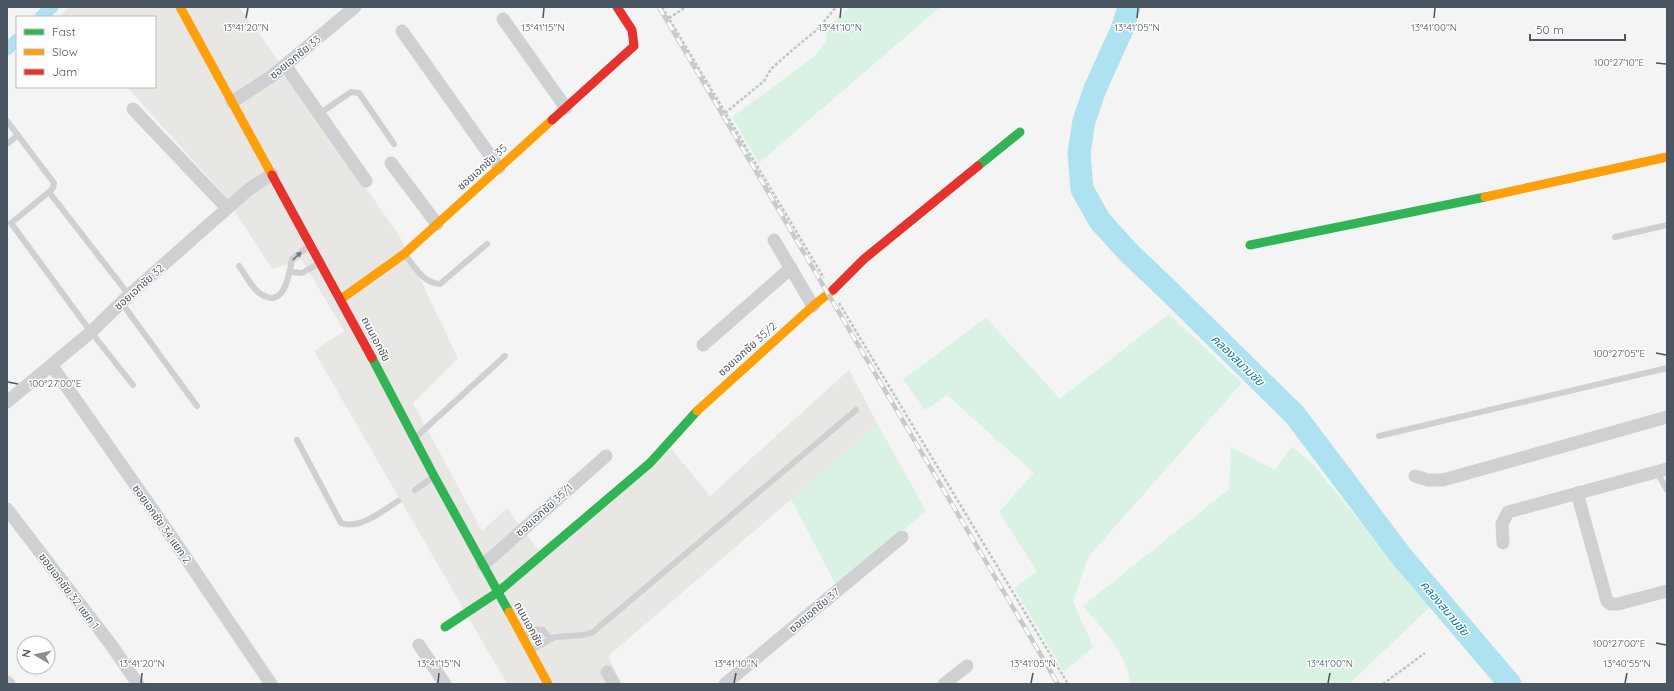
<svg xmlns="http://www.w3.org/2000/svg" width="1674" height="691" font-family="Quicksand,'Noto Sans Thai',sans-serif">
  <rect width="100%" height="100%" fill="#f4f4f4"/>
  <polygon fill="#e8e7e3" points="70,7 239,7 263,39 400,237 458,358 413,403 482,531 507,508 545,559 670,447 710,496 849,370 878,425 608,656 622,684 507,684 314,351 344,331 302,260 272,269 225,196 127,87 155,87 155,17 64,17 62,14"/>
  <g fill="#d9f2e3">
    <polygon points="850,7 940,7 759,163 732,117 815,56 826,42 828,26"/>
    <polygon points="1169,314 1242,383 1088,557 1073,601 1093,647 1064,672 1014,588 1037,571 999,512 1034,473 947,395 925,410 903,379 986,318 1060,399"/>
    <polygon points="878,425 926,511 836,585 791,499"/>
    <path d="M1231 447 1275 470 1292 447 1310 461 1430 607 1349 684H1130C1130 658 1099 625 1083 606L1229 489Z"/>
  </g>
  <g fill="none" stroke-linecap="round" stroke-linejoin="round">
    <g stroke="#aee2f0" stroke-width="13">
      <polyline points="41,17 52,7"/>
      <polyline points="7,49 17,40"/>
    </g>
    <polyline stroke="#aee2f0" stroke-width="23" points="1129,7 1123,27 1095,89 1084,121 1079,153 1082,189 1100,221 1129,253 1166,288 1295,415 1402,557 1510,684"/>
    <g stroke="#bcc7c4" stroke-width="2.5" stroke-dasharray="3 2" stroke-linecap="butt">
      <polyline points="662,7 824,278"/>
      <polyline points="669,18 686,7"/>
      <polyline points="725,113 764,81 771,69 790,52 819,28 836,7"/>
      <polyline points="839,303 1068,684"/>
      <polyline points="1383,684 1425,653"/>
    </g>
    <g stroke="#ced0d2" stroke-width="6">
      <polyline points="319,114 351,92 359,93 394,144"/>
      <polyline points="7,121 54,183 53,188 49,192 129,295"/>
      <polyline points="7,144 18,135"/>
      <polyline points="49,192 11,223 91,332 133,385"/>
      <polyline points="1615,237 1667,225"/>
      <path d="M405 255C416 268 423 283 440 284L487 244"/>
      <path d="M239 266C245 274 251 286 258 292 284 312 289 276 292 259L309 246"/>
      <polyline points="290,272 302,273 318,264"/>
      <polyline points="121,302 197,406"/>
      <polyline points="417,436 505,356"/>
      <polyline points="1379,436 1667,368"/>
      <path d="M297 440 341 523C360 530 382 511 398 501"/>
      <polyline points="1657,472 1667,490"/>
      <polyline points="415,490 432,478"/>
      <path d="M524 636C530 632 535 628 543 630L550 639"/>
      <polyline points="531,650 555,637 583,635 593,632 856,410"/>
    </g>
    <g stroke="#ced0d2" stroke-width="13">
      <polyline points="503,19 566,108"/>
      <polyline points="402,31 499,168"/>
      <polyline points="285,65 366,181"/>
      <polyline points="232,102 272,76 355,7"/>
      <polyline points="133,109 227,208"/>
      <polyline points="391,163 437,224"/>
      <polyline points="774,240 813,306"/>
      <polyline points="703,345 791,268"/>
      <polyline points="52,366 167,530 271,684"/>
      <polyline points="7,402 91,332 129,295 248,190 272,174"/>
      <polyline points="1415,476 1428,480 1443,480 1667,417"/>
      <polyline points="1577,493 1607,601 1610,604 1618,604 1667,591"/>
      <polyline points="7,509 112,646 138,684"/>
      <polyline points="1503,543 1502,524 1508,512 1667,469"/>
      <polyline points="483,565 606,456"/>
      <polyline points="419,645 445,684"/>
      <polyline points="607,672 614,684"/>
      <polyline points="7,682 9,684"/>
      <polyline points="725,684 902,537"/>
      <polyline points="944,684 967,666"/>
    </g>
    <g stroke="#30b455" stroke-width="9">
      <polyline points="978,166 1020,132"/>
      <polyline points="1250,245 1485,197"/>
      <polyline points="372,358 434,476 509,612"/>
      <polyline points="445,627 498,592 650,463 697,411"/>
    </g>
    <g stroke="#ff9f0a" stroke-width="9">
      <polyline points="180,7 272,175"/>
      <polyline points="1485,197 1667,157"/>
      <polyline points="341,299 404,254 552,120"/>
      <polyline points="697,411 813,306 833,290"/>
      <polyline points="509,612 548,684"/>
    </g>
    <g stroke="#e5322d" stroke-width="9">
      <polyline points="552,120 634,46 632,30 617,7"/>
      <polyline points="272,175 372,358"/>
      <polyline points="833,290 864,259 978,166"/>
    </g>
    <defs>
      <polyline id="rail" points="659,7 1058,684"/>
    </defs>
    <use href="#rail" stroke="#c9cacc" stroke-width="4.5"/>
    <use href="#rail" stroke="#fff" stroke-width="3" stroke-dasharray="9" stroke-linecap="butt"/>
  </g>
  <defs><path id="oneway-solid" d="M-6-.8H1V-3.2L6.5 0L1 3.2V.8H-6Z"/></defs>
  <use fill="#727b83" href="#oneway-solid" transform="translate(297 256) rotate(-43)"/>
  <path fill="none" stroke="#4a5661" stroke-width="1.5" d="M246 18 248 8M543 18 544 8M840 18 841 8M1137 18 1138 8M1434 18 1435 8M1656 63 1666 64M1656 353 1666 355M8 382 18 384M1656 643 1666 645M141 683 142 673M438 683 439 673M734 683 736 673M1031 683 1033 673M1328 683 1330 673M1625 683 1627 673"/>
  <g text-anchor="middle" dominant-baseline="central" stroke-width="3" stroke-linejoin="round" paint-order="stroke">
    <g font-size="11" fill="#4a5661" stroke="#fff">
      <text transform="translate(295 57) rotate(-39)">ซอยเอกชัย 33</text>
      <text transform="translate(482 167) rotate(-42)">ซอยเอกชัย 35</text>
      <text transform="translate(139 287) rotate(-42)">ซอยเอกชัย 32</text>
      <text transform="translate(376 339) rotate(62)">ถนนเอกชัย</text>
      <text transform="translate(747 349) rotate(-42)">ซอยเอกชัย 35/2</text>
      <text transform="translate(544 510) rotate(-42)">ซอยเอกชัย 35/1</text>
      <text transform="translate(162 524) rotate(55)">ซอยเอกชัย 34 แยก 2</text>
      <text transform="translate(69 591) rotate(53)">ซอยเอกชัย 32 แยก 1</text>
      <text transform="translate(814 610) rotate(-40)">ซอยเอกชัย 37</text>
      <text transform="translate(529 624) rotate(61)">ถนนเอกชัย</text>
    </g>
    <g font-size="12" font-style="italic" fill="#0c7c9b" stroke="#fff">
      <text transform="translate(1238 360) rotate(44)">คลองสนามชัย</text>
      <text transform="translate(1445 608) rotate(50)">คลองสนามชัย</text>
    </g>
  </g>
  <g font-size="10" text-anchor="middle" fill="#4a5661" stroke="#fff" stroke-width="3" stroke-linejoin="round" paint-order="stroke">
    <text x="246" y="31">13°41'20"N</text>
    <text x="543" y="31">13°41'15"N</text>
    <text x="840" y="31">13°41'10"N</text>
    <text x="1137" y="31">13°41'05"N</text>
    <text x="1434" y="31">13°41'00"N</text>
    <text x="1619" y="66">100°27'10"E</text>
    <text x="1619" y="357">100°27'05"E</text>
    <text x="55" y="387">100°27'00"E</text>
    <text x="1619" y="647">100°27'00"E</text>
    <text x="142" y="667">13°41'20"N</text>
    <text x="439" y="667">13°41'15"N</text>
    <text x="736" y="667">13°41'10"N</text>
    <text x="1033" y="667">13°41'05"N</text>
    <text x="1330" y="667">13°41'00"N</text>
    <text x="1627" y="667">13°40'55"N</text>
  </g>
  <rect width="1674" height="691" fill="none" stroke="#4a5661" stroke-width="16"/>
  <rect x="16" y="16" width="140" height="72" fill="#ffffff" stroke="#b7bbc0"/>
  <rect x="24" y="29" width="20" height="6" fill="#30b455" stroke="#b7bbc0"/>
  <text x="52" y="36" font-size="12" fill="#4a5661">Fast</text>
  <rect x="24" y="49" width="20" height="6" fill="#ff9f0a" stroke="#b7bbc0"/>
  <text x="52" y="56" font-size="12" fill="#4a5661">Slow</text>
  <rect x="24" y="69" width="20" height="6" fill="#e5322d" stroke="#b7bbc0"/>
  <text x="52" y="76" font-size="12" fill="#4a5661">Jam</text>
  <g transform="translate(36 655) rotate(279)"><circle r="19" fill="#ffffff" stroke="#b7bbc0"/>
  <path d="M0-3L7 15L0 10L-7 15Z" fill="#868d94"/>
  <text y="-6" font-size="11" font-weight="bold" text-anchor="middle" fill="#4a5661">N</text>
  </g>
  <path d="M1530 34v6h95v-6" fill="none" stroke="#4a5661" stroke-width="2"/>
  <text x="1536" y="34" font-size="12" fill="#4a5661" stroke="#ffffff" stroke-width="3" paint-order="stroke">50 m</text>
</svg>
